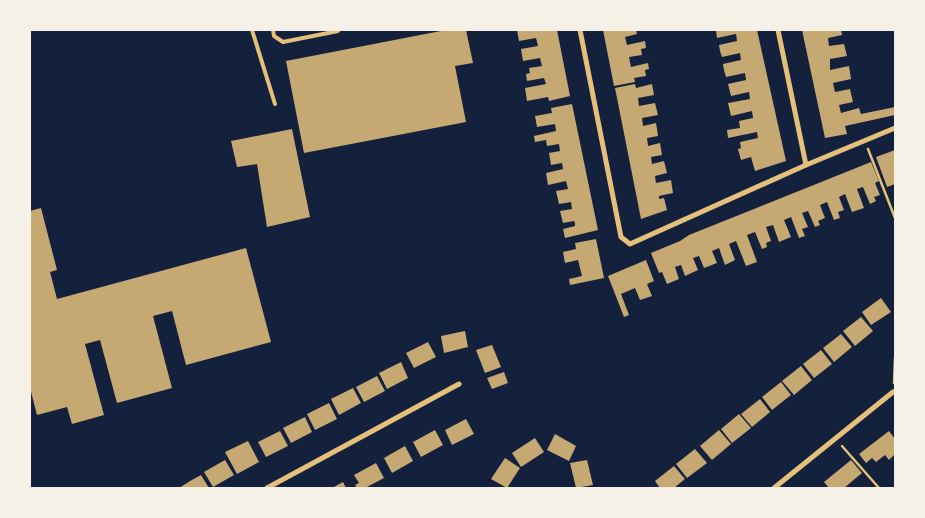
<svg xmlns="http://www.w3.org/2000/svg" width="925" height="518" font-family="'Varela Round',sans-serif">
  <rect width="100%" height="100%" fill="#14213d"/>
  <g fill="#c6a872">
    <polygon points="446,30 466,30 473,63 455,66 466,122 304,153 286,61"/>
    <polygon points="517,30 557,30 570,96 549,101 548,97 527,101 525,88 546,84 544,78 527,81 526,74 530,73 529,68 542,66 540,58 523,61 521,49 538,46 536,38 519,41"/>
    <polygon points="603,30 636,30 637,34 625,37 627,45 645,41 646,48 641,49 642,55 629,57 631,67 648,63 649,69 645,70 646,76 634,78 635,82 614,86"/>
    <polygon points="716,30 757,30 786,161 755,171 751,157 741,160 738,149 741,148 740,142 758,138 757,132 728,138 727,130 740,128 739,121 753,118 752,111 731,116 728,103 750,99 749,92 731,96 728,84 746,80 745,73 726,77 724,70 723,64 741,60 740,53 722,57 720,51 719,45 737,41 736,34 717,38"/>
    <polygon points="802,30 841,30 842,35 828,38 829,46 844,44 847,56 830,59 830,70 849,66 851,79 833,83 835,92 850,89 853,102 839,105 841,113 859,108 861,114 895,107 895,115 845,126 847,134 825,138"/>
    <polygon points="635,84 636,88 652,84 654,95 638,98 639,106 655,103 658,115 642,118 643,126 656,123 657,129 658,136 647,138 648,146 660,143 662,155 651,157 652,164 664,161 667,173 655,176 656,183 671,180 673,193 659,196 659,199 664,198 667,210 641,219 615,88"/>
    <polygon points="572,104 598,230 565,238 563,229 575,226 575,223 574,221 563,223 560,211 572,209 571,202 559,204 556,191 568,189 566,181 548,185 546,173 563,169 562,163 551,165 549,153 560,151 559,144 547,146 546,140 535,142 534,136 556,131 555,124 537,127 535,116 552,113 551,108"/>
    <polygon points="292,129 310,217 267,227 257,164 237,167 231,141"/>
    <polygon points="895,150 895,184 887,187 876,157"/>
    <polygon points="871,162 879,181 875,183 880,195 874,197 876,201 870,204 863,187 857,189 864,208 852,212 845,194 839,197 844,210 838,212 840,218 834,220 827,202 820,205 825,218 818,221 820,225 815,227 808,211 802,213 808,227 802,229 805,236 799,238 791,217 784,220 791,237 779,242 773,225 766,227 771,241 766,243 767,247 762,249 755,232 747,235 757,262 746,266 736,241 729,244 735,260 725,265 719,248 712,251 717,263 704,268 699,256 693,258 698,270 685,276 681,265 675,267 679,279 667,284 662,272 659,273 651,253 680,241 689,235"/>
    <polygon points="41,208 57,270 50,272 57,299 246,248 271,342 186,365 172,311 153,316 172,388 117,403 100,340 85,344 104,415 72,424 67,407 37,415 30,388 30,211"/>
    <polygon points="596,239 604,278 570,285 569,279 582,276 578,260 565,263 563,252 576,249 575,243"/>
    <polygon points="646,260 654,281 647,284 652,296 640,300 635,288 621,294 629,315 624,317 608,276"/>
    <polygon points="881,298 891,312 871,325 862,312"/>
    <polygon points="861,317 873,331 855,346 843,331"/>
    <polygon points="465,331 468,347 444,353 441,336"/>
    <polygon points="841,334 852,347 834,362 823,348"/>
    <polygon points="428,342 436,357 414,368 406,353"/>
    <polygon points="492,345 501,367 485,373 476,350"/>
    <polygon points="821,350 832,364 814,378 803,364"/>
    <polygon points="401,362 408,378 387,389 379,373"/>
    <polygon points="801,366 812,380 794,395 782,381"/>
    <polygon points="504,372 508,383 492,389 487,378"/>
    <polygon points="377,376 385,391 364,402 356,387"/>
    <polygon points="781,382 791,395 772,410 762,397"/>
    <polygon points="353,388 361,403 339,415 331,399"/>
    <polygon points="760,399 770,412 752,427 741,414"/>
    <polygon points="329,403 337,419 315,430 307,414"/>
    <polygon points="739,414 751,428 732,443 721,429"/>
    <polygon points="305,417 312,432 291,443 283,428"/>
    <polygon points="466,419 474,434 452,445 445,430"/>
    <polygon points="435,430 443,445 421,457 413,442"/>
    <polygon points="719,430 731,444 712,460 700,446"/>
    <polygon points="280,431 288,446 266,457 258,442"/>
    <polygon points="889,431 895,439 895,454 889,460 885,455 876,462 872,458 866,463 859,454"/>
    <polygon points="555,434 576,446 569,461 547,450"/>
    <polygon points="535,438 544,452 521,467 512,453"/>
    <polygon points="248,441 259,462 237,474 225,452"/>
    <polygon points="405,446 413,461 392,473 384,458"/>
    <polygon points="695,449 707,463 687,478 676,464"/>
    <polygon points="505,458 520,468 507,488 491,479"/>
    <polygon points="225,460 234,475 213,487 204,472"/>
    <polygon points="587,460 593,485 576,488 570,463"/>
    <polygon points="851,460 862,473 844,488 829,488 824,482"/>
    <polygon points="376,463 384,478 365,488 357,488 355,485 359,483 354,475"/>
    <polygon points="674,466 685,479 674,488 660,488 655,481"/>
    <polygon points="201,475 209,488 179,488 190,481"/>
    <polygon points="343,482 346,488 332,488"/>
  </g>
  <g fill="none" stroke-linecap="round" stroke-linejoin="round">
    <g stroke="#e5c07b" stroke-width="2.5">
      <polyline points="868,149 895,218"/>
      <polyline points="894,383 895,358"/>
      <polyline points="842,446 879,488"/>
    </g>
    <g stroke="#e5c07b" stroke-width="4">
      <polyline points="252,30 275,104"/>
      <polyline points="273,30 274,36 283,42 338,31"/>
    </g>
    <g stroke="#e5c07b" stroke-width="5">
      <polyline points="580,30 621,237 630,244 806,165 895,128"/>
      <polyline points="778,30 806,165"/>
      <polyline points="267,488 459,384"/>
      <polyline points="774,488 893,392"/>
    </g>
  </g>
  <rect width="925" height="518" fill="none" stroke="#f6f1e7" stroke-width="62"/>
</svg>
